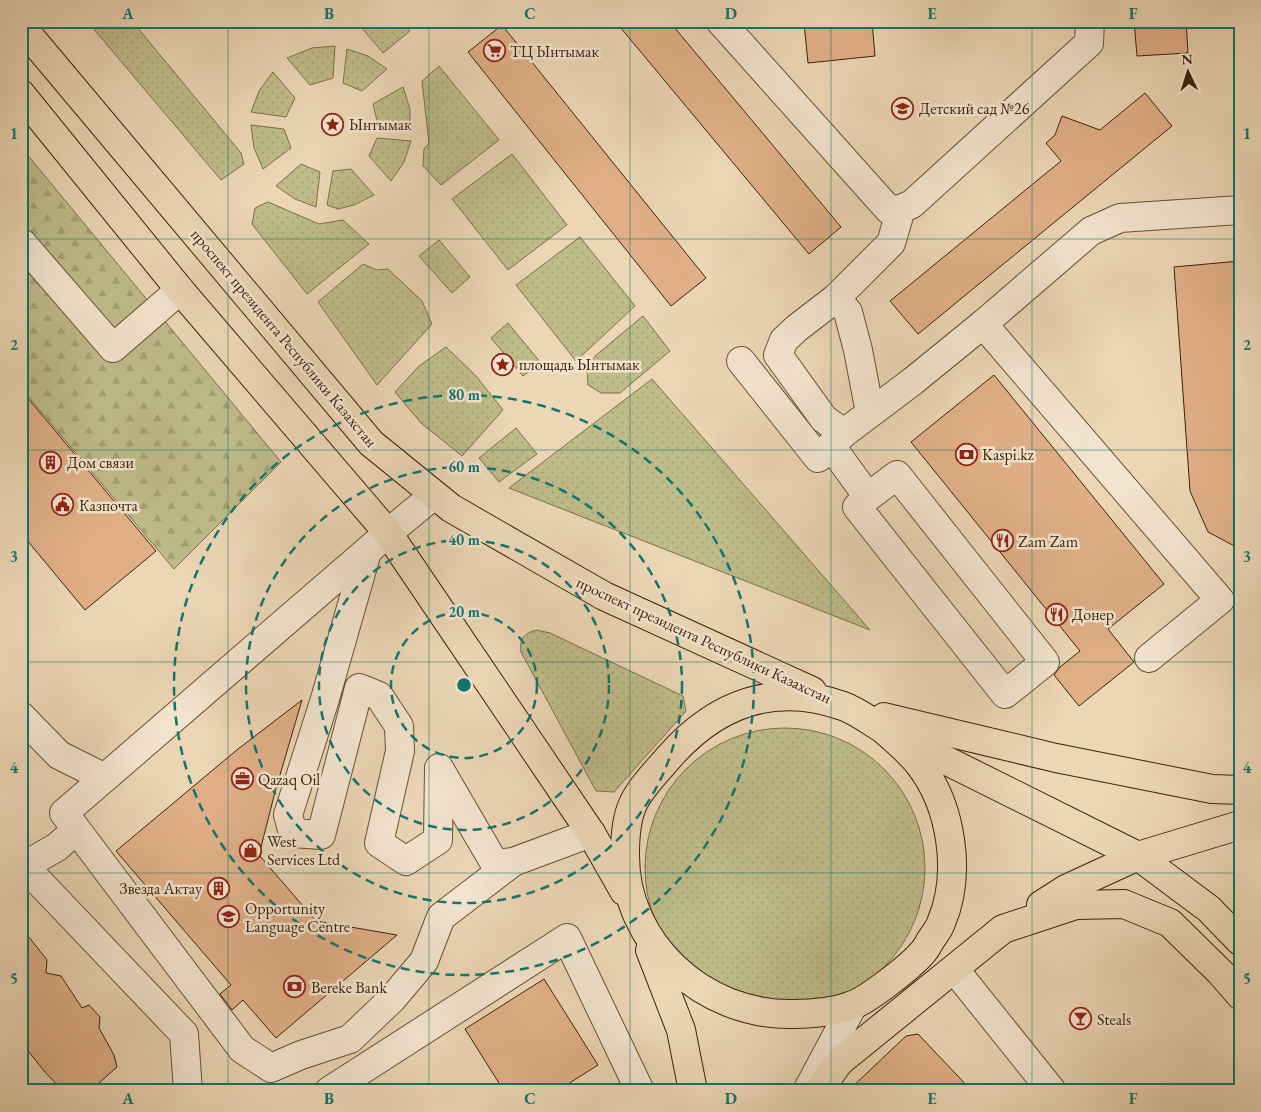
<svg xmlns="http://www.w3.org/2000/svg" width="1261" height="1112" font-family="'EB Garamond',serif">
  <defs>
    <pattern id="grass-dots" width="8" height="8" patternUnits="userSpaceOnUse" patternTransform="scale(1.25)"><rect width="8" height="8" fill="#bebc89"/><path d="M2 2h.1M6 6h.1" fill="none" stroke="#a4a175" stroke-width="1.8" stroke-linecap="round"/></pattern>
    <pattern id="forest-firs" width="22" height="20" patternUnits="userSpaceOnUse" patternTransform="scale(1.25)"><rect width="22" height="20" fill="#bebc89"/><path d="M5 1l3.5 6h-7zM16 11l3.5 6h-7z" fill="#a4a175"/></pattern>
  </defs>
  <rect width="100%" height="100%" fill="#ecd6b5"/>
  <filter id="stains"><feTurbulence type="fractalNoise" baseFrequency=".004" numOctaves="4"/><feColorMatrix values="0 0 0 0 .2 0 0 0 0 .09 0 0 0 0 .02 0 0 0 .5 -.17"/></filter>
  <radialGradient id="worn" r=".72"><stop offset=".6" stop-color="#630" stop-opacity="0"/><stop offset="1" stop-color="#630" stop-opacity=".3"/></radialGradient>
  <g fill="url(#grass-dots)" stroke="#7d7048">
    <polygon points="87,21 132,21 241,153 244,164 221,180"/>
    <polygon points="356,21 401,21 410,31 383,53"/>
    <polygon points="335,46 333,78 310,85 287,58 312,48"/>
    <polygon points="347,49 368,56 387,69 362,91 343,83"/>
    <polygon points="439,66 499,140 441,185 423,166 424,149 429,143 422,81"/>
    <polygon points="273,72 295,98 286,117 251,112 259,91"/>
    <polygon points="403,87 410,109 410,127 379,129 373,104"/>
    <polygon points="251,125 284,129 291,148 263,169 254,148"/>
    <polygon points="377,138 411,141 404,162 391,181 369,156"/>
    <polygon points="512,154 567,225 508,270 452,199"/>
    <polygon points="301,164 320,172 316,207 295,199 276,186"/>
    <polygon points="351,169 374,195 354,205 338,209 327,205 333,171"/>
    <polygon points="268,202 319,224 343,220 369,244 307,294 252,224 255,208"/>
    <polygon points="580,237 635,306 576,361 516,285"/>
    <polygon points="439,240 470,277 452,293 419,256"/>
    <polygon points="363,264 377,270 388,269 422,301 432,324 377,385 318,302"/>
    <polygon points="643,316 670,351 620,393 601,393 588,385 587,370 595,356"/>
    <polygon points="508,323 541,363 523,376 491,338"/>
    <polygon points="446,347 476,376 503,410 462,456 421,423 395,392 419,366"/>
    <polygon points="652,379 870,630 509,488"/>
    <polygon points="516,428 537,454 499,482 479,458"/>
    <path d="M537 630 550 633 683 696 686 711 614 792 596 791 521 652C519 639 524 633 537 630Z"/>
    <circle cx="785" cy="868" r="140"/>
  </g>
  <polygon fill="url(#forest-firs)" stroke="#7d7048" points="21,147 281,462 174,569 21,388"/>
  <g fill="#e0af87" stroke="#3c2308">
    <polygon points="615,21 669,21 841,227 809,254"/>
    <polygon points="822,21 872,21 875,56 808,63 804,23"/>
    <polygon points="1134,21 1186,21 1188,53 1137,56"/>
    <polygon points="502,25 706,278 671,306 468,52"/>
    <polygon points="1145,93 1172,126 918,334 890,301 1061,161 1046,143 1055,135 1062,116 1100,130"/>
    <polygon points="1240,261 1240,549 1208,532 1190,491 1174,267"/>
    <polygon points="994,375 1164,584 1108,629 1134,662 1079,706 1054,675 1060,667 1080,651 911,442"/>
    <polygon points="21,390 156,551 85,610 21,533"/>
    <polygon points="302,700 275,792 259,855 316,921 397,935 276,1038 243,1000 232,1010 220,994 231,985 116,851 238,749"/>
    <polygon points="21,927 47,960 46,973 61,976 82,1008 89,1005 100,1017 99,1028 114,1055 117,1067 90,1091 63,1091 45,1072 21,1042"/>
    <polygon points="544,979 598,1065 557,1091 504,1091 465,1029"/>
    <polygon points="918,1034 972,1091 848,1091 906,1036"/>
  </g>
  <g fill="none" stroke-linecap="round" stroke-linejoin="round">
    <defs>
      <g id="minor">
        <polyline points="720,21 889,210 901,209 912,204 1089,43 1090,21"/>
        <polyline points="23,244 113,348 180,290"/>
        <polyline points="836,298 797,328 784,340 778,355 824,419 844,433"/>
        <polyline points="983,324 1220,600 1149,658"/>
        <polyline points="741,361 818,458 844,433 913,381 983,324 1091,231 1120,218 1240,210"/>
        <polyline points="870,413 858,350 848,312 836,298 891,243 901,209"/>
        <polyline points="831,446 868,497 897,475 1045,662 1005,694 857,507 868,497"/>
        <polyline points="434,495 388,533 64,813 242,1049 271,1068 301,1055 350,1039 392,999 424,961 441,917 513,862"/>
        <polyline points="367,552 325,699 288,815 293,833 321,835 359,688 379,696 399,726 400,751 379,843 406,861 438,840 439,768 495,864 513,862 591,833"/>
        <polyline points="21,716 59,755 103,777"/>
        <polyline points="76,830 57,847 24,866 184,1034 188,1091"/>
        <polyline points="955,970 1052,1091"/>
        <polyline points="329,1091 567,938 640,1091"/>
        <polyline points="807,1091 853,1005"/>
      </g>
      <g id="major">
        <polyline points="21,26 371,443 451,508 604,596 812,691"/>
        <polyline points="21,94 180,290 388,533 591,833 624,891"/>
        <polyline points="884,717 1056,758 1212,789 1240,790"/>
        <path d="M883 729C895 740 909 751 919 764 952 806 962 874 941 923 939 929 934 935 930 941 928 945 925 950 922 953 911 966 869 999 853 1005 834 1012 813 1014 793 1014 704 1016 624 944 625 854 625 838 626 819 633 804 640 788 659 769 670 756 717 703 775 682 843 706 857 711 870 721 883 729L1138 856 1209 909 1240 941"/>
        <polyline points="1041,905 1066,889 1138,856 1240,825"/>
        <polyline points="650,950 681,1030 693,1091"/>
        <polyline points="818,1091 840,1061 1003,929 1076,905 1124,904 1170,923 1220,972 1240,995"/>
      </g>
    </defs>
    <use href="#minor" stroke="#685033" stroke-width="30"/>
    <use href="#major" stroke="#3c2308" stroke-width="30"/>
    <use href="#minor" stroke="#f3e4cf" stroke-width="28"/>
    <use href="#major" stroke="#ecd6b5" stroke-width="28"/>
  </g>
  <path fill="none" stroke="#0f766e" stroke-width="1" stroke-opacity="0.55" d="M228 21V1091M429 21V1091M630 21V1091M831 21V1091M1032 21V1091M21 239H1240M21 450H1240M21 662H1240M21 873H1240"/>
  <g fill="none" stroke="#0f766e" stroke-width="2.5" stroke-dasharray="9 6">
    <circle cx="464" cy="685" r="73"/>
    <circle cx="464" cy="685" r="145"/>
    <circle cx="464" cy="685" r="218"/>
    <circle cx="464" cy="685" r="290"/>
  </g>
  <defs>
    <symbol id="supermarket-ring" viewBox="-11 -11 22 22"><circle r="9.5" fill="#f3e4cf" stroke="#8f2418" stroke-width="1.5"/><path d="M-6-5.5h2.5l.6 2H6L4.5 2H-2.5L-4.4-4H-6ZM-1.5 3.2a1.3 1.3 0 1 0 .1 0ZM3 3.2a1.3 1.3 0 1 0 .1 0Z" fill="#8f2418"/></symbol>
    <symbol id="school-ring" viewBox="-11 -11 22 22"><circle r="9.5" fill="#f3e4cf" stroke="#8f2418" stroke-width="1.5"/><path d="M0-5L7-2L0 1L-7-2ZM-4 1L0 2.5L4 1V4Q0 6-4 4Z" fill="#8f2418"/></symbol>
    <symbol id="sight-ring" viewBox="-11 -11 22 22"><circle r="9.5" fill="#f3e4cf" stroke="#8f2418" stroke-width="1.5"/><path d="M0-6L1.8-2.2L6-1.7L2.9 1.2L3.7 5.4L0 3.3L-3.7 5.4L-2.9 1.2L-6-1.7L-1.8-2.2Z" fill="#8f2418"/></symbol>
    <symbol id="bank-ring" viewBox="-11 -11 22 22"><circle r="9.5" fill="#f3e4cf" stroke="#8f2418" stroke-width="1.5"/><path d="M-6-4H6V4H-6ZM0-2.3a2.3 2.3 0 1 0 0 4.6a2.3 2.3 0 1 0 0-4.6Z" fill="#8f2418"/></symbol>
    <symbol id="building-ring" viewBox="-11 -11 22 22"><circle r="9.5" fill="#f3e4cf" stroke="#8f2418" stroke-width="1.5"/><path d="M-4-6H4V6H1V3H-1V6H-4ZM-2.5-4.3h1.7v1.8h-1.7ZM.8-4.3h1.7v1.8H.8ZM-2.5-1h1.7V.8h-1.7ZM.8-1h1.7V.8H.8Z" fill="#8f2418"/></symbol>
    <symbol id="civic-ring" viewBox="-11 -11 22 22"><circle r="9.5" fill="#f3e4cf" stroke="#8f2418" stroke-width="1.5"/><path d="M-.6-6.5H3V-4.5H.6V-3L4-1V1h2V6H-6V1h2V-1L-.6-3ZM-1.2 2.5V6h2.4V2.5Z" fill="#8f2418"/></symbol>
    <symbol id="restaurant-ring" viewBox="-11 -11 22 22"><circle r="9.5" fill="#f3e4cf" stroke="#8f2418" stroke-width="1.5"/><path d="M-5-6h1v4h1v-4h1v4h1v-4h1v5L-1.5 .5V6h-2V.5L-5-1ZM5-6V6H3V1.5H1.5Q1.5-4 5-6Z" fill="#8f2418"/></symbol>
    <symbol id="office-ring" viewBox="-11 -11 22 22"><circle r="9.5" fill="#f3e4cf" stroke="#8f2418" stroke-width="1.5"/><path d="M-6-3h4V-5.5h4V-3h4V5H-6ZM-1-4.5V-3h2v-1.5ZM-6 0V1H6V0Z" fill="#8f2418"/></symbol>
    <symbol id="shop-ring" viewBox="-11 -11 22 22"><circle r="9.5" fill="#f3e4cf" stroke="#8f2418" stroke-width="1.5"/><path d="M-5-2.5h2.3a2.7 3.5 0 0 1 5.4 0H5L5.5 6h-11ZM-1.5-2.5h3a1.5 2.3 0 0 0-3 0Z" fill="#8f2418"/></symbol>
    <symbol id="bar-ring" viewBox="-11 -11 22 22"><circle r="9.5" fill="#f3e4cf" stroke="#8f2418" stroke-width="1.5"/><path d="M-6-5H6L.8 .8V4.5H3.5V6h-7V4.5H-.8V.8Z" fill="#8f2418"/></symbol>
  </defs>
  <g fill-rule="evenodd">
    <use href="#supermarket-ring" x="482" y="38" width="25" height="25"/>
    <use href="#school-ring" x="890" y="96" width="25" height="25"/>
    <use href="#sight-ring" x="320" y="112" width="25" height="25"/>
    <use href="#sight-ring" x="490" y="352" width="25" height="25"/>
    <use href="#bank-ring" x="954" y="442" width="25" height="25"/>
    <use href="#building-ring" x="38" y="450" width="25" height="25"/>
    <use href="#civic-ring" x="50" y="492" width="25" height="25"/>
    <use href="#restaurant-ring" x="990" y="528" width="25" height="25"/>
    <use href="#restaurant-ring" x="1044" y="602" width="25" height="25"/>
    <use href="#office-ring" x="230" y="766" width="25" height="25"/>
    <use href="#shop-ring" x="238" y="838" width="25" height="25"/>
    <use href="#building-ring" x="206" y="876" width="25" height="25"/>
    <use href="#school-ring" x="216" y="904" width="25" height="25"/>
    <use href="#bank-ring" x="282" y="974" width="25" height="25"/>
    <use href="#bar-ring" x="1068" y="1006" width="25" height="25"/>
  </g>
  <g text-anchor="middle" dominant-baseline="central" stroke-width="5" stroke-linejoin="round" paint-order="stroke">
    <g font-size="16" fill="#3c2308" stroke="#f3e4cf" text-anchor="start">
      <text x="510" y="51">ТЦ Ынтымак</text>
      <text x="919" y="108">Детский сад №26</text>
      <text x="349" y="124">Ынтымак</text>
      <text x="519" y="364">площадь Ынтымак</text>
      <text x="982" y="454">Kaspi.kz</text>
      <text x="67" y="462">Дом связи</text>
      <text x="79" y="505">Казпочта</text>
      <text x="1018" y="541">Zam Zam</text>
      <text x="1072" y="614">Донер</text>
      <text x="258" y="779">Qazaq Oil</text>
      <text x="267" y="841">West<tspan x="267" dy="18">Services Ltd</tspan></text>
      <text x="202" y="888" text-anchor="end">Звезда Актау</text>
      <text x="245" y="908">Opportunity<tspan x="245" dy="18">Language Centre</tspan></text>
      <text x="311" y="987">Bereke Bank</text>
      <text x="1097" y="1019">Steals</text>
    </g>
    <g font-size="16" fill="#3c2308" stroke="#f3e4cf">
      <text transform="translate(284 338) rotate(50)">проспект президента Республики Казахстан</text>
      <text transform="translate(704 640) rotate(25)">проспект президента Республики Казахстан</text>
    </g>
  </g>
  <circle cx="464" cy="685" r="8" fill="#0f766e" stroke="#f3e4cf" stroke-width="2.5"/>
  <g font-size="15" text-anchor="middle" font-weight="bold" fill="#0f766e" stroke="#f3e4cf" stroke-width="5" stroke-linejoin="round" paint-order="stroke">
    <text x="464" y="400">80 m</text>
    <text x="464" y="472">60 m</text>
    <text x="464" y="545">40 m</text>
    <text x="464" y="617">20 m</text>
  </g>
  <rect width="1261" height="1112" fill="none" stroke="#ecd6b5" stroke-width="55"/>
  <g transform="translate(1188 72) rotate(356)" stroke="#f3e4cf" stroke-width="4" paint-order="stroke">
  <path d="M0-4L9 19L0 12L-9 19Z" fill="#3c2308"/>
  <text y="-8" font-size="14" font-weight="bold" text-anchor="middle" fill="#3c2308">N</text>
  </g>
  <rect x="28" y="28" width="1206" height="1056" fill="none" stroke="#0f766e" stroke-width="2"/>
  <g font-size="16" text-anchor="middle" font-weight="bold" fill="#0f766e">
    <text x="128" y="19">A</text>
    <text x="329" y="19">B</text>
    <text x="530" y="19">C</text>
    <text x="731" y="19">D</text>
    <text x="932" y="19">E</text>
    <text x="1133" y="19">F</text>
    <text x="14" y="139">1</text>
    <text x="1247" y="139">1</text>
    <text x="14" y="350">2</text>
    <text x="1247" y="350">2</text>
    <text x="14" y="562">3</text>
    <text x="1247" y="562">3</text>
    <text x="14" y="773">4</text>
    <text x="1247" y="773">4</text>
    <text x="14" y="984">5</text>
    <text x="1247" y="984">5</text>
    <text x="128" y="1104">A</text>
    <text x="329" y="1104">B</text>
    <text x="530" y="1104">C</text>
    <text x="731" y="1104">D</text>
    <text x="932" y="1104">E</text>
    <text x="1133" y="1104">F</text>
  </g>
  <rect width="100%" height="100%" filter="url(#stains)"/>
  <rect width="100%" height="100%" fill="url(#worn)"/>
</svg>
